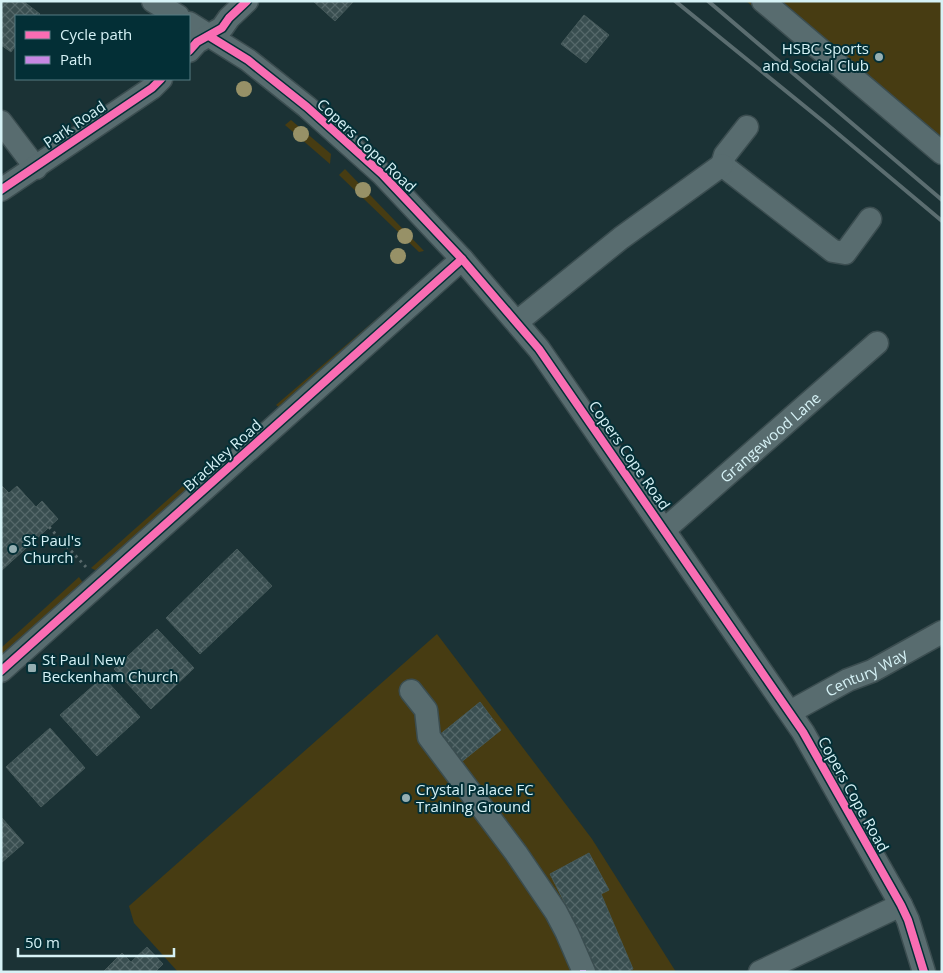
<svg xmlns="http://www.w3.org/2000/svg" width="943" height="973" font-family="'Open Sans',sans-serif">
  <defs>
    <pattern id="building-cross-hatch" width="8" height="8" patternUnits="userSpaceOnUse" patternTransform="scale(1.25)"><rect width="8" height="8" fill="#394e50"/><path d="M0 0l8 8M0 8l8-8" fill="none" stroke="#55686a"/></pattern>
  </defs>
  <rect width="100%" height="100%" fill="#1b3235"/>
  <g fill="#473c12">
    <polygon points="746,1 942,1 942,159"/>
    <polygon points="291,120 331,154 330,164 285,125"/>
    <polygon points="345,169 424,251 419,252 339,175"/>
    <polygon points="423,279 426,285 281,409 276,405"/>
    <polygon points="192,478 198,484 97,571 91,568"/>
    <polygon points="79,577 83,583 1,655 1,648"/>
    <polygon points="437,634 592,839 676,972 178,972 134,923 129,906"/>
  </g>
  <g fill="url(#building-cross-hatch)" stroke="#45595a">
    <polygon points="1,1 23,1 40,14 38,16 16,16 16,45 11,52 1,45"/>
    <polygon points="313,1 354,1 335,21"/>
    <polygon points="584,15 609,35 586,63 561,44"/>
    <polygon points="1,485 9,493 17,486 36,507 42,501 58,519 1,571"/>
    <polygon points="237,549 272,586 200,654 166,618"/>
    <polygon points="157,629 194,668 151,709 114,669"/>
    <polygon points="103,677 140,717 97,756 60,715"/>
    <polygon points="480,702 501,730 460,763 438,736"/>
    <polygon points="50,728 85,768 41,807 6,767"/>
    <polygon points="1,817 24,843 1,863"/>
    <polygon points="589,853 609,890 601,894 633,969 627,972 594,972 569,911 550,874"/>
    <polygon points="147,947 163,964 155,972 103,972 122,953 131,962"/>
  </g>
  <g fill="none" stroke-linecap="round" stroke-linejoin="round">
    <defs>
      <g id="minor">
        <polyline points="153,1 178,16"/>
        <polyline points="763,1 942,153"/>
        <polyline points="189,23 248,60 307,107 382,174 462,259 539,349 803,732 901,905 908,920 924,972"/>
        <polyline points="189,51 197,42 222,28 229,18 247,1"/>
        <polyline points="1,122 36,168"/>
        <polyline points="747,127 725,155 722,165 833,251 845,253 870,219"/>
        <polyline points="1,190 152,88 161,79"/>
        <polyline points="517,322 621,238 722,165"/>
        <path id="s1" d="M664 530 877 343"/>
        <polyline points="1,671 462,259"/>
        <polyline points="411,691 426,710 429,737 516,853 556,912 567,933 584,972"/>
        <path id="s2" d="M790 712 848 680 872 671 942 632"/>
        <polyline points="760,972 901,905"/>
      </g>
    </defs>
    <use href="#minor" stroke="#3b4d50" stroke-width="25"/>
    <polyline stroke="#58696b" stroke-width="3" stroke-dasharray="2.5 4" stroke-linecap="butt" points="49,527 86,567"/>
    <use href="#minor" stroke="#586c6f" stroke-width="22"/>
    <g stroke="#5b6d70" stroke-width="4">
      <polyline points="675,1 824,122 942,221"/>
      <polyline points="708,1 942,200"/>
    </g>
    <polyline stroke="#c787e3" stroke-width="6" stroke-dasharray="12 6" stroke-linecap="butt" points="583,972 583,970"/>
    <defs>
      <g id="cycleway">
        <polyline points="209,36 248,60 307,107 382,174 462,259 539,349 803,732 901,905 908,920 924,972"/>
        <polyline points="189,51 197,42 222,28 229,18 247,1"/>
        <polyline points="1,190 152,88 161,79"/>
        <polyline points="1,671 462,259"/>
      </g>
    </defs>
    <use href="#cycleway" stroke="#032f36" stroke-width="11"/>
    <use href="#cycleway" stroke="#f96db3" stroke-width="8"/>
  </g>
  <g fill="#979167">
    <circle cx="244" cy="89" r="8"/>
    <circle cx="301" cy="134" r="8"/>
    <circle cx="363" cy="190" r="8"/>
    <circle cx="405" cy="236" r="8"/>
    <circle cx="398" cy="256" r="8"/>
  </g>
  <g fill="#95afb2" stroke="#032f36" stroke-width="2">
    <circle cx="879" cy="57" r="5"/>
    <circle cx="13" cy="549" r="5"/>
    <rect x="27" y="663" width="10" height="10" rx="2.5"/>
    <circle cx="406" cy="798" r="5"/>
  </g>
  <g text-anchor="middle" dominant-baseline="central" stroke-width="4" stroke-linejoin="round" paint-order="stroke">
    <g font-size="15" fill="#d6f2f6" stroke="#032f36" text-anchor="start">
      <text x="869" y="48" text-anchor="end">HSBC Sports<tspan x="869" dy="17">and Social Club</tspan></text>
      <text x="23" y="540">St Paul's<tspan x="23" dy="17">Church</tspan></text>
      <text x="42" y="659">St Paul New<tspan x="42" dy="17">Beckenham Church</tspan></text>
      <text x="416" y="789">Crystal Palace FC<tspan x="416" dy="17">Training Ground</tspan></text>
    </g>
    <g font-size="15" fill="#d6f2f6" stroke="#032f36">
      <text transform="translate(74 124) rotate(-34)">Park Road</text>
      <text transform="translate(367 145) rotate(43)">Copers Cope Road</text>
      <text stroke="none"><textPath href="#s1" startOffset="141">Grangewood Lane</textPath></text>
      <text transform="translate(222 455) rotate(-42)">Brackley Road</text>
      <text transform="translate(630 455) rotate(55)">Copers Cope Road</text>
      <text stroke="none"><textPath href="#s2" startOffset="86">Century Way</textPath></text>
      <text transform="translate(854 794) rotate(61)">Copers Cope Road</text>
    </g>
  </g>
  <rect width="943" height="973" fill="none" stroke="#d6f2f6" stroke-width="5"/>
  <rect x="15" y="15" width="175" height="65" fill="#032f36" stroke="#577d83"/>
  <rect x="25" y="31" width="25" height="8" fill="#f96db3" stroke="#577d83"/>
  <text x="60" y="40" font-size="15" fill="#d6f2f6">Cycle path</text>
  <rect x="25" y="56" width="25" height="8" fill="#c787e3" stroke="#577d83"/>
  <text x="60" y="65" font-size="15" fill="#d6f2f6">Path</text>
  <path d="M18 948v8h156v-8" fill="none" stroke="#d6f2f6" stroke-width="2.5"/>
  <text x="25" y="948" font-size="15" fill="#d6f2f6" stroke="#032f36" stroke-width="4" paint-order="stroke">50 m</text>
</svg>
